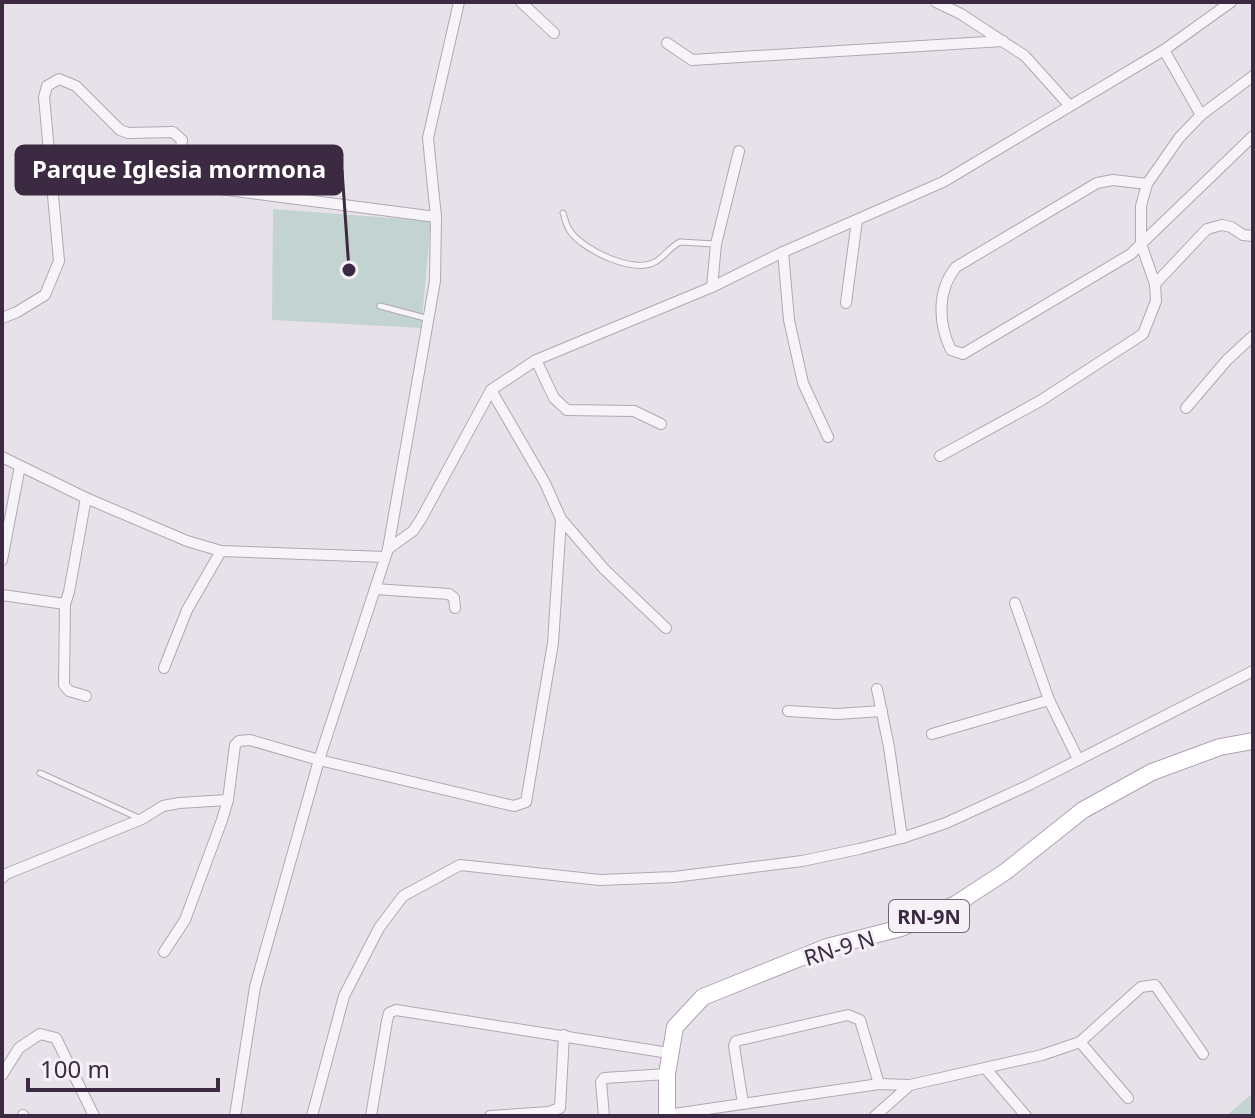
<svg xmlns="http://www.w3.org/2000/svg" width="1255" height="1118" font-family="'Noto Sans',sans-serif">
  <rect width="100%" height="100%" fill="#e7e2ea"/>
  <g fill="#c3d3d0">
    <polygon points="273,209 431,221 421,328 272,320"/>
    <polygon points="1253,1093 1253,1116 1226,1116"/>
  </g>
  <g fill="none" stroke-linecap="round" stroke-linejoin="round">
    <defs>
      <g id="service">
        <path d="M563 213C565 219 566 225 570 231 583 250 633 274 655 262 664 257 670 247 680 242L715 244"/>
        <polyline points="380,306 429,319"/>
        <polyline points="40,773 141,819"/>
      </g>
      <g id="minor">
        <polyline points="521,2 554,33"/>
        <polyline points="936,2 961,14 1025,56 1069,105"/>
        <polyline points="667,43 692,60 1003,41"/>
        <polyline points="1164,50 1201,115 1253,76"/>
        <polyline points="1147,184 1179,138 1201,115"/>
        <polyline points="783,252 789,320 803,383 828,437"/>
        <polyline points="1155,284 1207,229 1222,225 1231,227 1243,235 1253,236"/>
        <polyline points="712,287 716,244 739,151"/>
        <polyline points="846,303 857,220"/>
        <polyline points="2,318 17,312 45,295 59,261 44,97 47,86 59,79 76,86 120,130 128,133 173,132 182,140 177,175 182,184 436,217"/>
        <polyline points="536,360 554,398 567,410 634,411 661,424"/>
        <polyline points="491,390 545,483 561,519 604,569 666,628"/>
        <polyline points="1186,408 1227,360 1253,336"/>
        <path d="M940 456 1040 401 1143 334 1156 301 1155 284 1141 244V206L1147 184 1113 180 1097 183 956 267C937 290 938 323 951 350L963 354 1131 254 1141 244 1253 136"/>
        <polyline points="2,457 86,498 187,541 221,551 385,557"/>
        <polyline points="388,549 413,531 421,519 491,390 536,360 712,287 783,252 943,182 1164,50 1231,2"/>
        <polyline points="2,560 20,466"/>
        <polyline points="375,589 449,594 454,598 455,608"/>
        <polyline points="2,595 65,604 69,592 86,498"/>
        <polyline points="1015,603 1049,700 1078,759"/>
        <polyline points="65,604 64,685 69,691 86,696"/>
        <polyline points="164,668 187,610 221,551"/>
        <polyline points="877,689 889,747 902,838"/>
        <polyline points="788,711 837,714 882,711"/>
        <polyline points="932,734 1049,700"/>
        <polyline points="2,878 6,874 142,819 163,806 179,803 228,800"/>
        <polyline points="164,952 185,920 222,820 228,800 235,745 239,741 250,740 319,760 514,806 526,802 553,643 561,519"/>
        <polyline points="1080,1042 1128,1098"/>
        <polyline points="986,1069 1026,1116"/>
        <polyline points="2,1075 19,1048 40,1034 56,1038 94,1116"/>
        <polyline points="743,1104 734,1046 736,1041 848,1015 860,1020 879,1084"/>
        <polyline points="23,1115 24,1116"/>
        <polyline points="667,1115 879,1084 910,1085 1042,1055 1080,1042 1141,987 1155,985 1203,1054"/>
        <polyline points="235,1116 255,987 319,760 388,549 435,281 436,217 428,138 459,2"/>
        <polyline points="312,1116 344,996 379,928 403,896 460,865 600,880 674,877 802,861 859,849 902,838 946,823 1029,785 1253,671"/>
        <polyline points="371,1116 387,1021 389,1013 396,1010 669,1053"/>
        <polyline points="490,1116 549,1112 560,1108 564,1035"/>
        <polyline points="604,1116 601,1082 604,1078 667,1074"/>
        <polyline points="875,1116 910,1085"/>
      </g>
      <polyline id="primary" points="667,1116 667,1074 675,1027 703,997 827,947 901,928 956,904 1005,872 1083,810 1152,772 1220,747 1253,741"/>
    </defs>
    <use href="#service" stroke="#b0a7b4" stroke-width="7"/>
    <use href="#minor" stroke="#b0a7b4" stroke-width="12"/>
    <use href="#primary" stroke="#afa1b5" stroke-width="18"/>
    <use href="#service" stroke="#f7f4f8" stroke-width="5"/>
    <use href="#minor" stroke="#f7f4f8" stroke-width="10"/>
    <use href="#primary" stroke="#fff" stroke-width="16"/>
  </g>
  <g text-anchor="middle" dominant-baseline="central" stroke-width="6" stroke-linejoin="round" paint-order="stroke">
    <rect fill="#f5f1f7" stroke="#736678" stroke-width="2" x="889" y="900" width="80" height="32" rx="6"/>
    <g font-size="20" font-weight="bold" fill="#3b2a41">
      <text x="929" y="916">RN-9N</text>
    </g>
    <g font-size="22" fill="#3b2a41" stroke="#f5f1f7">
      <text transform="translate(839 947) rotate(-17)">RN-9 N</text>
    </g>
  </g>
  <path fill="none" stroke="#3b2a41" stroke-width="3" d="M349 270L342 170"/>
  <circle fill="#3b2a41" stroke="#f5f1f7" stroke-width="3" cx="349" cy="270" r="8"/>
  <rect fill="#3b2a41" stroke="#3b2a41" stroke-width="3" x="16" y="146" width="326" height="48" rx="8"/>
  <g font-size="24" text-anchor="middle" font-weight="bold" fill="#fff">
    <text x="179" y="178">Parque Iglesia mormona</text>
  </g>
  <rect width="1255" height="1118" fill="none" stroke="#3b2a41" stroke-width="8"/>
  <path d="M28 1078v12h190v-12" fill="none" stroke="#3b2a41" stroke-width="4"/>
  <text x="40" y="1078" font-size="24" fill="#3b2a41" stroke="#f5f1f7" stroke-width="6" paint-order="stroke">100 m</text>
</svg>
